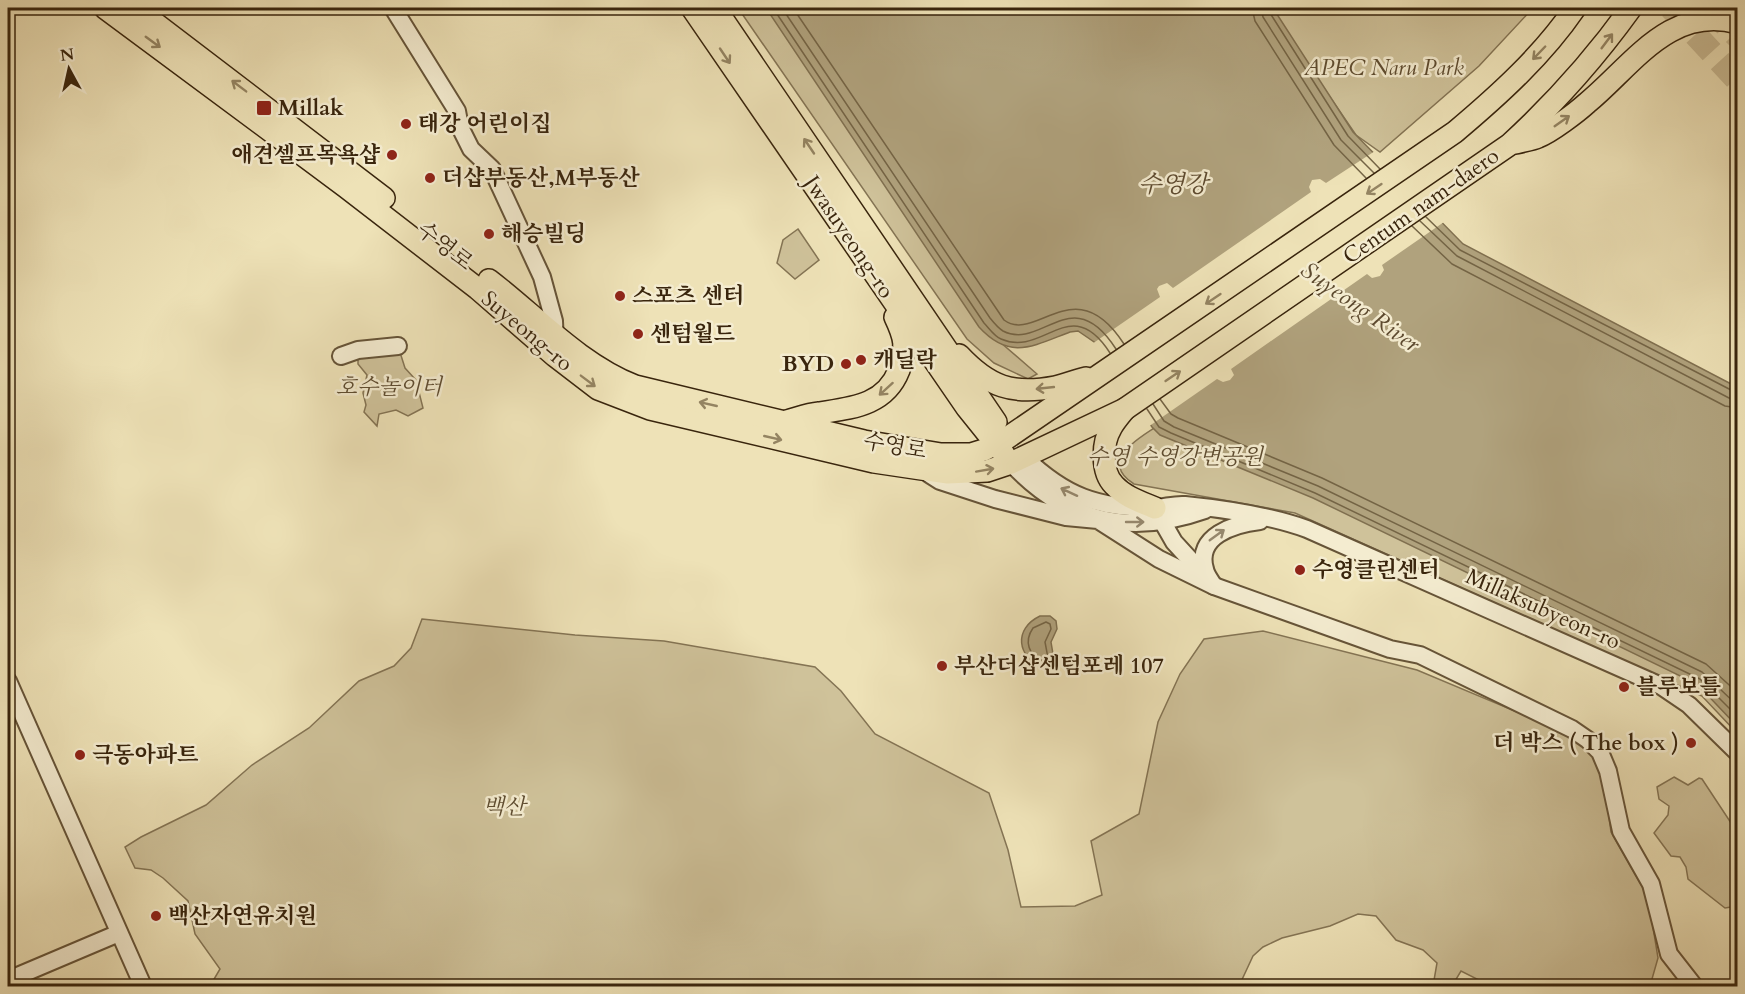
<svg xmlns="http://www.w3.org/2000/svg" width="1745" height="994" font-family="Cardo,'Noto Serif KR',serif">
  <rect width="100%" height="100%" fill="#eee2b7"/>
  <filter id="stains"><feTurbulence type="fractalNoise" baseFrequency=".00333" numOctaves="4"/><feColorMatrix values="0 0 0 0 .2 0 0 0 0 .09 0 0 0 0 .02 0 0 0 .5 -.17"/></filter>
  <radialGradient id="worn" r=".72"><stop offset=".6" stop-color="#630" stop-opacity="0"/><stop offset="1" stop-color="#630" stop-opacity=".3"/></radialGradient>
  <g fill="#cfc29a" stroke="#847454" stroke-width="1.5">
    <polygon points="738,8 782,8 993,336 1037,374 1028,379 994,363 967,339"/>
    <polygon points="1269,8 1533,8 1479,66 1380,152 1356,135"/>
    <polygon points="798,229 819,260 795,279 777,263 783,240"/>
    <polygon points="398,346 405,368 416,380 423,408 408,416 396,410 379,414 377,426 364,412 366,405 363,393 367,375 358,364 358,350"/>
    <path d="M1169 419 1737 700V733L1702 696 1295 513 1134 484C1094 459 1148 432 1169 419Z"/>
    <polygon points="422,619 575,635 664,641 815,667 841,691 875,734 989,793 1008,850 1021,907 1075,906 1102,895 1091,841 1139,814 1158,722 1180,674 1204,639 1263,631 1417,670 1548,725 1589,748 1605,786 1611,832 1648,897 1658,958 1650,986 1483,986 1479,980 1461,971 1452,986 1433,986 1437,963 1423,950 1396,940 1376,916 1358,914 1330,926 1282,938 1263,947 1253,956 1239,986 210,986 220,969 195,934 188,901 163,878 151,870 135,868 125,847 141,837 206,805 252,765 309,728 359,681 394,666 411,648"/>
    <polygon points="1674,777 1688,785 1699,778 1702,779 1737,832 1737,906 1725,908 1688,879 1686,867 1680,857 1671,856 1654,833 1668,815 1669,806 1659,799 1657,787"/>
  </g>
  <g fill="#b0a27d" stroke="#807050" stroke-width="1.5">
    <path d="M766 8H1273L1353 132 1463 244 1737 387V726L1697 684 1313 498 1160 435 1152 427 1097 344 1078 331 1070 332C1033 346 1010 361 979 327Z"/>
    <path d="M1040 616H1050L1056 621 1057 629 1051 642 1054 660 1050 665 1043 668C1017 657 1013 629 1040 616Z"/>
  </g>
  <polygon fill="#eee2b7" points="1375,151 1444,222 1382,265 1384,270 1380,276 1372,278 1367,274 1231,369 1234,375 1230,380 1223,382 1217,379 1148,427 1092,344 1160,297 1157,289 1159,286 1167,283 1173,288 1311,192 1309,187 1312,180 1320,179 1326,183"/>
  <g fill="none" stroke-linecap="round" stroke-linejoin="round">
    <g stroke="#746445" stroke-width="1.5">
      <path d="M773 8 984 323C989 328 994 336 1001 339 1044 358 1070 291 1110 353"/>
      <path d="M782 8 990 318C994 323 998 328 1003 331 1042 351 1072 280 1116 349"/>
      <path d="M793 8 1004 320C1036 344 1075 268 1124 344"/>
      <polyline points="1252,8 1255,21 1334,145 1366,178"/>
      <polyline points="1261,8 1263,17 1341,140 1374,173"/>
      <polyline points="1269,8 1270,13 1348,136 1380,169"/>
      <polyline points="1426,217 1460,250 1733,391 1738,392"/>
      <polyline points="1420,221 1457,256 1729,398 1738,399"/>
      <polyline points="1412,226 1452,264 1725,406 1738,408"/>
      <polyline points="1160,399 1171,414 1178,418 1322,478 1706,664 1738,693"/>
      <polyline points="1153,404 1164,421 1174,427 1318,486 1702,672 1738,706"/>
      <polyline points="1147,409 1159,427 1171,433 1315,493 1700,679 1738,717"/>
      <path d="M1046 622 1050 624 1051 629 1045 642 1048 658 1044 661C1028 656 1024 641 1033 628Z"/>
    </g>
    <g stroke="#cabc95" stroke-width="24" stroke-dasharray="24 12" stroke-linecap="butt">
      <polyline points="1671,8 1738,81"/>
      <polyline points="1709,8 1738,37"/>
    </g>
    <defs>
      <g id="minor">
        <polyline points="393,8 457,111 460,127 471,149 492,169 542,277 554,321 555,343"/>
        <polyline points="341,356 358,350 398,346"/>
        <path d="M1025 458C1065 496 1097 508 1153 508 1164 508 1174 504 1185 505 1225 509 1268 515 1307 529L1661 686 1689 705 1738 753"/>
        <path d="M1011 463C1066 522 1129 537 1205 510"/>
        <polyline points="929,474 940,481 995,499 1066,517 1098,520 1159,559 1214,586 1390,649 1420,655 1572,729 1588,740 1600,752 1608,771 1621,831 1651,884 1669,954 1694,986"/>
        <polyline points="1158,514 1174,542 1207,578"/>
        <path d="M1214 586C1211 581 1206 575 1205 569 1195 536 1234 524 1260 521"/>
        <polyline points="8,681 143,986"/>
        <polyline points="8,980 119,933"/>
      </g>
      <g id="major">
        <path d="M105 8 346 187 478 289 555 356 598 389 650 409 874 462 948 473 987 471 1011 463 1125 409 1509 145C1555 103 1595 58 1631 8"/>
        <polyline points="135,8 384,198"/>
        <polyline points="692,8 967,408 1004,454"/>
        <polyline points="715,8 996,422"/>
        <path d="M1516 143C1523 141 1531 140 1538 137 1551 132 1577 112 1587 103 1632 66 1670 4 1738 23"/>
        <path d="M489 280C536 316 579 364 635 386L864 441 917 450 941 454H971L984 450 1007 438 1455 132C1499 95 1543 55 1575 8"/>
        <path d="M959 355C989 387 1012 395 1055 387 1066 385 1076 380 1086 378"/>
        <path d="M1125 409C1120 415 1114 422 1111 428 1102 443 1101 472 1114 485 1125 497 1141 502 1155 508"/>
        <path d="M787 421C798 418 808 414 819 413 851 408 885 406 899 370 907 347 905 338 895 317"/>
      </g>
    </defs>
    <use href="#minor" stroke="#665438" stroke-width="20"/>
    <use href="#major" stroke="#39250d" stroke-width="24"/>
    <use href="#minor" stroke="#f4ecd0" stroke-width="16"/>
    <use href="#major" stroke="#eee2b7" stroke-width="21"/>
  </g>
  <defs><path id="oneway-shaft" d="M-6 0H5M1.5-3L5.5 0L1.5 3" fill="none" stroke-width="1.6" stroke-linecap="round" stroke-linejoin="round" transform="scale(1.5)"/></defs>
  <g stroke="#948462">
    <use href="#oneway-shaft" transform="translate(1607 41) rotate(-53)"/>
    <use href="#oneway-shaft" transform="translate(153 42) rotate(36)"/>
    <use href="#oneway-shaft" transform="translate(1539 53) rotate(134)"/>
    <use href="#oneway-shaft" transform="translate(725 56) rotate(56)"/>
    <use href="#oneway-shaft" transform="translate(239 86) rotate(-143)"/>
    <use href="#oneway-shaft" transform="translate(1562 121) rotate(-35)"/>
    <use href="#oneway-shaft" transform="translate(809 146) rotate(-124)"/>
    <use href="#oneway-shaft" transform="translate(1374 189) rotate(146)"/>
    <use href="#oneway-shaft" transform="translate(1213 299) rotate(146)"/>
    <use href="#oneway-shaft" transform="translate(1173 376) rotate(-34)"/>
    <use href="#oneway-shaft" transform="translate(588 381) rotate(37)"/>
    <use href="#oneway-shaft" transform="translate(1045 388) rotate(174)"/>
    <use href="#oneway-shaft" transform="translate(886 389) rotate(138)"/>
    <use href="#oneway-shaft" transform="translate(708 404) rotate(-167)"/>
    <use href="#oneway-shaft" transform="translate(773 438) rotate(13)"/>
    <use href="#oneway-shaft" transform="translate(985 470) rotate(-10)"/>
  </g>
  <g stroke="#96886e">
    <use href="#oneway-shaft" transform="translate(1069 492) rotate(-155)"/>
    <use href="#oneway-shaft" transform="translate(1135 522)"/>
    <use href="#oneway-shaft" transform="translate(1217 535) rotate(-36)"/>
  </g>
  <g fill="#8f2418" stroke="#f4ecd0" stroke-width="2">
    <rect x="256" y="100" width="16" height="16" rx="3"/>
    <circle cx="406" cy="124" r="6"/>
    <circle cx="392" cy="155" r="6"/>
    <circle cx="430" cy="178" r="6"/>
    <circle cx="489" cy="234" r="6"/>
    <circle cx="620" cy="296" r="6"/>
    <circle cx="638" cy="334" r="6"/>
    <circle cx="861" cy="360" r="6"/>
    <circle cx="846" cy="364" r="6"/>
    <circle cx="1300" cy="570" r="6"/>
    <circle cx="942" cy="666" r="6"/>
    <circle cx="1624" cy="687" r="6"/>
    <circle cx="1691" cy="743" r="6"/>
    <circle cx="80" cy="755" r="6"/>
    <circle cx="156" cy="916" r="6"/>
  </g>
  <g text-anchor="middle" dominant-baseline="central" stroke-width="5" stroke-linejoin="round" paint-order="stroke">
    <g font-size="22" font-style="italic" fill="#5e4c30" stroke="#f4ecd0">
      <text x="1384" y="68">APEC Naru Park</text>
      <text x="389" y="387">호수놀이터</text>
      <text x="1175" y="457">수영 수영강변공원</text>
      <text x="504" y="807">백산</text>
    </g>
    <g font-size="22" font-weight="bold" fill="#39250d" stroke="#f4ecd0" text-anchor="start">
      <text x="278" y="108">Millak</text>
      <text x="418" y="124">태강 어린이집</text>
      <text x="380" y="155" text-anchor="end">애견셀프목욕샵</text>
      <text x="442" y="178">더샵부동산,M부동산</text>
      <text x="501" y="234">해승빌딩</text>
      <text x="632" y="296">스포츠 센터</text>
      <text x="650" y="334">센텀월드</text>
      <text x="873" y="360">캐딜락</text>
      <text x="834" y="364" text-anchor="end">BYD</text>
      <text x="1312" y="570">수영클린센터</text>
      <text x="954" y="666">부산더샵센텀포레 107</text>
      <text x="1636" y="687">블루보틀</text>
      <text x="1679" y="743" text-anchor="end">더 박스 ( The box )</text>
      <text x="92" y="755">극동아파트</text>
      <text x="168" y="916">백산자연유치원</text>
    </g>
    <g font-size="22" fill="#39250d" stroke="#f4ecd0">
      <text transform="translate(1421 206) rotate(-35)">Centum nam-daero</text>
      <text transform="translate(849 237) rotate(56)">Jwasuyeong-ro</text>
      <text transform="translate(445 246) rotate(38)">수영로</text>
      <text transform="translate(527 331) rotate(40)">Suyeong-ro</text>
      <text transform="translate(895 446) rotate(10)">수영로</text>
      <text transform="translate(1543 609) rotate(24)">Millaksubyeon-ro</text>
    </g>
    <g font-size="24" font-style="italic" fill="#5d4a2f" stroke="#f4ecd0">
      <text x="1173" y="184">수영강</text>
      <text transform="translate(1360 307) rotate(35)">Suyeong River</text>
    </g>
  </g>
  <rect width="1745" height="994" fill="none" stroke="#eee2b7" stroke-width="30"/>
  <rect x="9" y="9" width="1727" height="976" fill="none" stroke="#39250d" stroke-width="3"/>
  <rect x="15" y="15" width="1715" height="964" fill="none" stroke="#39250d" stroke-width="1.5"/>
  <g transform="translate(69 69) rotate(352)" stroke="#f4ecd0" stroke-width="4.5" paint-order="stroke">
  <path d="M0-4.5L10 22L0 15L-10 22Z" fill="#39250d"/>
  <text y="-9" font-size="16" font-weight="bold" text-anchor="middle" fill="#39250d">N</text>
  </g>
  <rect width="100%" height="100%" filter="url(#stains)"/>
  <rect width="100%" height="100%" fill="url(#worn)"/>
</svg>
